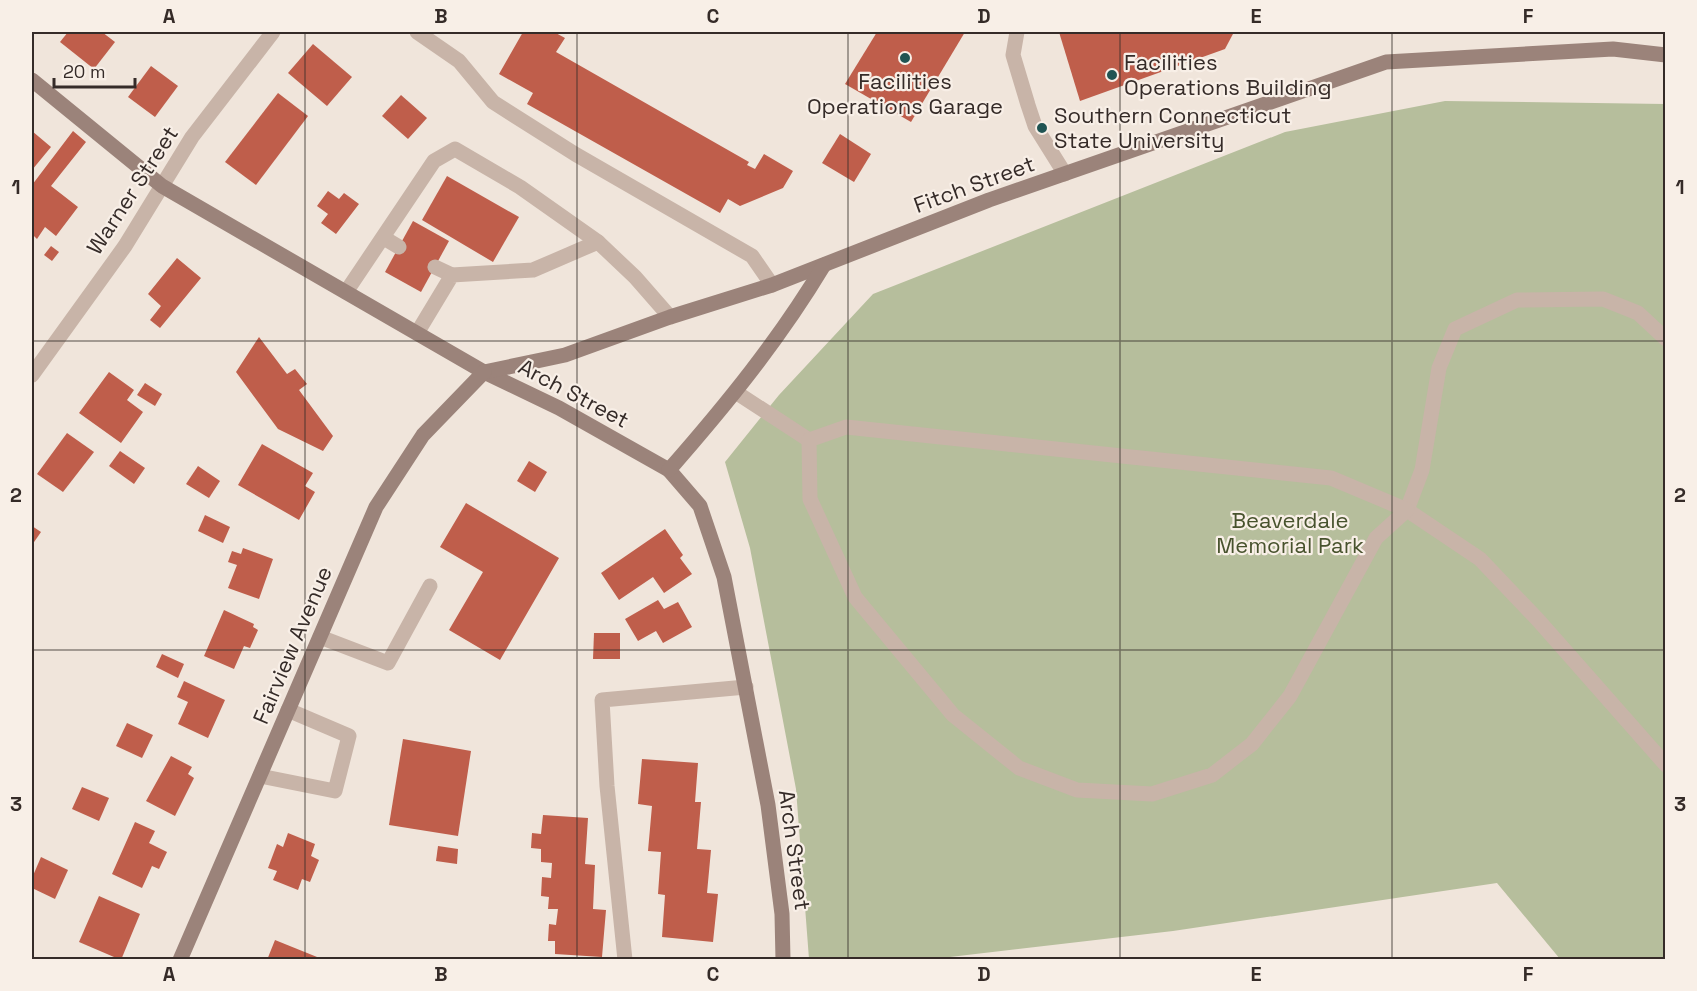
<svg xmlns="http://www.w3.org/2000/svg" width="1697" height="991" font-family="'Space Grotesk',sans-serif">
  <rect width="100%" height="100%" fill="#f0e5db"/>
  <polygon fill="#b6be9c" points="1445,101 1665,104 1665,959 1560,959 1497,883 1173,931 933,959 809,959 796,789 750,548 725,462 779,395 873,294 1285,132"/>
  <g fill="#bf5e4b">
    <polygon points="68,32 102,32 115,42 94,69 60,42"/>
    <polygon points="523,32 554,32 565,38 556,52 749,162 747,165 755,169 764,154 793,171 783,188 740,206 728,199 720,213 527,104 533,93 499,74"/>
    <polygon points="877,32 965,32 911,122 845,84"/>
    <polygon points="1059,32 1234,32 1225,49 1080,101"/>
    <polygon points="313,44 352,77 327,106 288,73"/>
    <polygon points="151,66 178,86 155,117 128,97"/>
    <polygon points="278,93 308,116 256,185 225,162"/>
    <polygon points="401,95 427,118 408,139 382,116"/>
    <polygon points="32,131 51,147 32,170"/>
    <polygon points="73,131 86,142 51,186 78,207 56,236 45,227 37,239 32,234 32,185"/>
    <polygon points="840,134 871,154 854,182 822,163"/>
    <polygon points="447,176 519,217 493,262 422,220"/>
    <polygon points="328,191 339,199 344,193 359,204 336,234 321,223 328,214 317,206"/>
    <polygon points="413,221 449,241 421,292 385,272"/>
    <polygon points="51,246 59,252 52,261 44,255"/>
    <polygon points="177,258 201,278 160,328 150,320 161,306 148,294"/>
    <polygon points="259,337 287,374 295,369 307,384 299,390 333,436 323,451 278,429 236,372"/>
    <polygon points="109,372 134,390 127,400 143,412 121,443 79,413"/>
    <polygon points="145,383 162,394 155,406 137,395"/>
    <polygon points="67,433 94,452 63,492 37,474"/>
    <polygon points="262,444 313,473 305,486 315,492 299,520 238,485"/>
    <polygon points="120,451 145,468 134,484 109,466"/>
    <polygon points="529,461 547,472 535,492 517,481"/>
    <polygon points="198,466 220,481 209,498 186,484"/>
    <polygon points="466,503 559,558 500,660 449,630 483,572 440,547"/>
    <polygon points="205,515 230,527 223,543 198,531"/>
    <polygon points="32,526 41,532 32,545"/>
    <polygon points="665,529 683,555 680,558 692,574 664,593 653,577 619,600 601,573"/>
    <polygon points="243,548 273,559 259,599 228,588 237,565 228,562 232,551 241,554"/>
    <polygon points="658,600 664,609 678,602 692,627 663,643 656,631 638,641 625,619"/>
    <polygon points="224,610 254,624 253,627 258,630 250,648 244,646 234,669 204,656"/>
    <polygon points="594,633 620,633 620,659 593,659"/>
    <polygon points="162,654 184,664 178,678 156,667"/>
    <polygon points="184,681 225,700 208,738 178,724 188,702 177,697"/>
    <polygon points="127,723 153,735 142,758 116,746"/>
    <polygon points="403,739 471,751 458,836 389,825"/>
    <polygon points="171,756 192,767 188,774 194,778 175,816 146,801"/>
    <polygon points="642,759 698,763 695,802 701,802 697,849 711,850 707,893 718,894 713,942 662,937 665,895 658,894 661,852 648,851 652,806 638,804"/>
    <polygon points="82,787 109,798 99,821 72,809"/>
    <polygon points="543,815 588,818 585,864 595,865 593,909 606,910 602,957 555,954 555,941 548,941 549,924 556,925 558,909 548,909 549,897 541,896 542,877 551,878 552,863 541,862 541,849 531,848 532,833 541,834"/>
    <polygon points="135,822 155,831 149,843 167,852 159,869 152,866 142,888 112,874"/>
    <polygon points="288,833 315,844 311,856 319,860 310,882 302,879 298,890 273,880 277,871 268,868 277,844 283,847"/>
    <polygon points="438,846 458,849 457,864 436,861"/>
    <polygon points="41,857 68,870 55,899 32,888 32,878"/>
    <polygon points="99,896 140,914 121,960 79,942"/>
    <polygon points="275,940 322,959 322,960 267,960"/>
  </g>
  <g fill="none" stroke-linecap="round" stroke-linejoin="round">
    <g stroke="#c8b4a8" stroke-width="15">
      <polyline points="417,32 459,61 493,102 575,154 752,256 772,285"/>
      <polyline points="1017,32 1013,55 1028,105 1035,126 1065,174"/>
      <polyline points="384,238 399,247"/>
      <polyline points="435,267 452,275"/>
      <polyline points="346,292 434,161 455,149 520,187 598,242"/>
      <polyline points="417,333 452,275 533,270 598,242 635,277 670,317"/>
      <polyline points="1666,339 1638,313 1603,299 1517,300 1455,329 1439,368 1422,470 1407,510 1480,559 1539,621 1666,765"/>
      <polyline points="737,393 809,440"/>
      <polygon points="846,427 1331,478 1407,510 1376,538 1290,696 1252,744 1212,775 1152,794 1077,790 1019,768 953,715 855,597 810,499 809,440"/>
      <polyline points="320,637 388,663 430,586"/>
      <polyline points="260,776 335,791 349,736 288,710"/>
      <polyline points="625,960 607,786 602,700 746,687"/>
    </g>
    <polyline stroke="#c8b4a8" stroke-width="15" points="32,375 125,246 192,137 273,32"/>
    <g stroke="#9b837a" stroke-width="15">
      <polyline points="32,80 162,186 484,372 559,408 669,470 700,506 724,577 768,805 782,914 783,960"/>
      <polyline points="484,372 565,355 670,317 772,285 989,200 1386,62 1613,49 1666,55"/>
      <path d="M669 470C726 405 779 340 824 265"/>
      <polyline points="180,960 376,507 423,435 484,372"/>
    </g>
  </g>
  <path fill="none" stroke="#352b28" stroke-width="1.5" stroke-opacity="0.55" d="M305 32V960M577 32V960M848 32V960M1120 32V960M1392 32V960M32 341H1666M32 650H1666"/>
  <g fill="#205453" stroke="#f8efe7" stroke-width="2">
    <circle cx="905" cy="58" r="6"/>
    <circle cx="1112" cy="75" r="6"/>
    <circle cx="1042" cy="128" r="6"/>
  </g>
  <g text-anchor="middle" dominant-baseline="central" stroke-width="4.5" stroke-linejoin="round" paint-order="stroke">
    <g font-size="22" fill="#352b28" stroke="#f8efe7" text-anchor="start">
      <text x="1124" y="62">Facilities<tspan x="1124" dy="25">Operations Building</tspan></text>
      <text x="905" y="81" text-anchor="middle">Facilities<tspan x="905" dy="25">Operations Garage</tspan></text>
      <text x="1054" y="115">Southern Connecticut<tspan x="1054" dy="25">State University</tspan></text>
    </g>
    <g font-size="22" fill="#352b28" stroke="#f8efe7">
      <text transform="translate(974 184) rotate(-20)">Fitch Street</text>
      <text transform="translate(132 190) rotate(-57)">Warner Street</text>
      <text transform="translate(574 393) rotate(28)">Arch Street</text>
      <text transform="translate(292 645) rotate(-67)">Fairview Avenue</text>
      <text transform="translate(795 850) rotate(82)">Arch Street</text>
    </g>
    <g font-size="22" fill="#47522d" stroke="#f8efe7">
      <text x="1290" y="520">Beaverdale<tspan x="1290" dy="25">Memorial Park</tspan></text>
    </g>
  </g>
  <rect width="1697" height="991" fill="none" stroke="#f8efe7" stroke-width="66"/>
  <path d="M54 78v9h81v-9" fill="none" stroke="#352b28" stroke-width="3"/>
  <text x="63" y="78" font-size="18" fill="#352b28" stroke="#f8efe7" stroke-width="4.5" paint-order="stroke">20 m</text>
  <rect x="33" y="33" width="1631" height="925" fill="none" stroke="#352b28" stroke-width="2"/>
  <g font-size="20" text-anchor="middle" font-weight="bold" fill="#352b28">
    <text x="169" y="23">A</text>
    <text x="441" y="23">B</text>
    <text x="713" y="23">C</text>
    <text x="984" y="23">D</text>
    <text x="1256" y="23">E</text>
    <text x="1528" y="23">F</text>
    <text x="16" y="194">1</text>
    <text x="1680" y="194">1</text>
    <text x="16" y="502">2</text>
    <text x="1680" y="502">2</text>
    <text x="16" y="811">3</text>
    <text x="1680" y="811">3</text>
    <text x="169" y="981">A</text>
    <text x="441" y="981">B</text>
    <text x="713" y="981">C</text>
    <text x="984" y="981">D</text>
    <text x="1256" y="981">E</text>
    <text x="1528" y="981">F</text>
  </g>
</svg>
